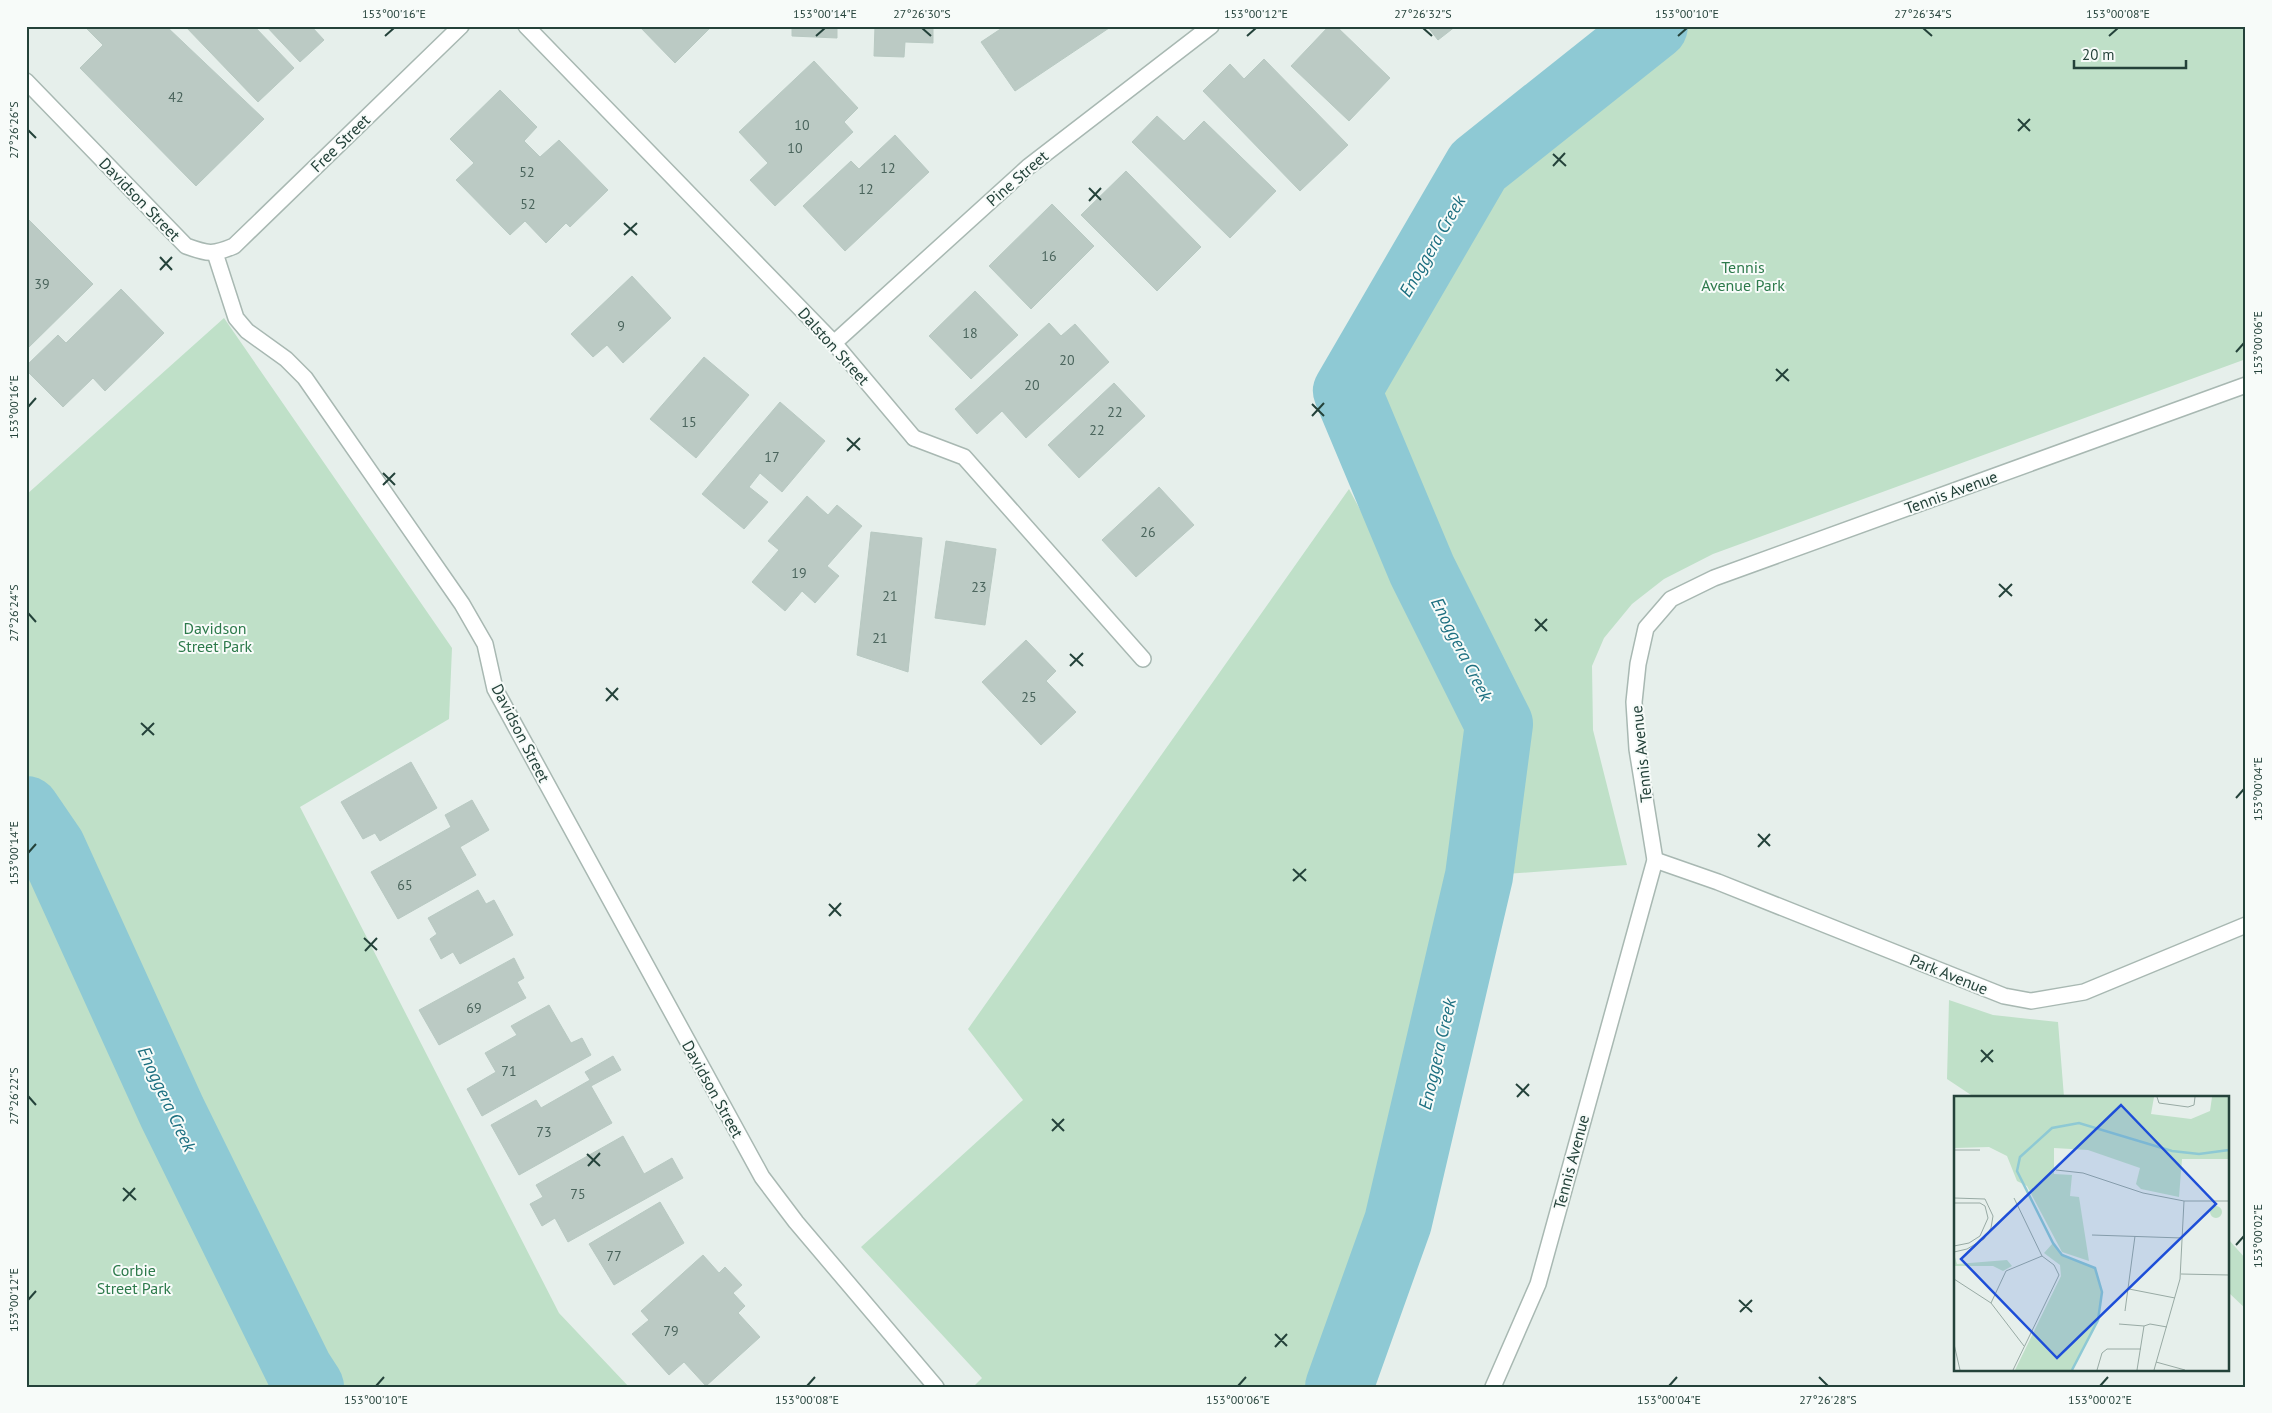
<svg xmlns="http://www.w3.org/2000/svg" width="2272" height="1413" font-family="'PT Sans',sans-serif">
  <rect width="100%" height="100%" fill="#e6efeb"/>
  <g fill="#bfe0c8">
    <polygon points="1654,26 2246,26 2246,359 1713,554 1664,579 1632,604 1604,638 1592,666 1593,730 1627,865 1479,876 1499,724 1422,570 1347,391 1478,166"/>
    <polygon points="224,318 452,648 449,719 300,807 559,1313 629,1387 26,1387 26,495"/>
    <polygon points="1349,489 1486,745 1380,1193 1308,1387 973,1387 982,1378 861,1247 1023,1100 968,1029"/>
    <polygon points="1949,1000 1993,1015 2058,1022 2064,1097 1974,1097 1947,1079"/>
    <polygon points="2228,1239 2246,1259 2246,1309 2228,1292"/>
  </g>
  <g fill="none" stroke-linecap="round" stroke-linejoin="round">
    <g stroke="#8ec9d4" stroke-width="68">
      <polyline points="26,810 52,848 172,1112 299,1370 310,1387"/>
      <polyline points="1339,1387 1398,1222 1479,876 1499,724 1422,570 1347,391 1478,166 1654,26"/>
    </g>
  </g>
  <g fill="#bbcac4" stroke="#b8c9c2">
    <polygon points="84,26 166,26 264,119 196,186 80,68 103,45"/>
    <polygon points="185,26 254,26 294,68 258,102"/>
    <polygon points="266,26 311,26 324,40 300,62"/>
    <polygon points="639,26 712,26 675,63"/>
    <polygon points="792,26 837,26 837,38 792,36"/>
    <polygon points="875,26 933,26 933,43 905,42 904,57 874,56"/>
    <polygon points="1005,26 1112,26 1015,91 981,42"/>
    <polygon points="1329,26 1336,26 1390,78 1349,121 1291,66"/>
    <polygon points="1427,26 1456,26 1438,40"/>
    <polygon points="1264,59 1348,145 1300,191 1203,91 1230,64 1244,79"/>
    <polygon points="814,61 858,108 844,122 853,132 775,206 750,180 768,163 739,132"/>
    <polygon points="500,90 537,127 524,141 540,157 559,140 608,190 570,227 566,223 546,243 525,221 510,235 456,180 474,163 450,139"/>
    <polygon points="1157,116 1184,141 1204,121 1276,191 1230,238 1132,142"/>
    <polygon points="895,135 929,172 845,251 803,206 851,161 859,169"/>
    <polygon points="1126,171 1201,247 1157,291 1081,215"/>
    <polygon points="1052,204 1094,246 1031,309 989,266"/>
    <polygon points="26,217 93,284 26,350"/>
    <polygon points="632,276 671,318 623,363 607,345 593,357 571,334"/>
    <polygon points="121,289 164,333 105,391 93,378 63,407 26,370 26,366 58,335 66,343"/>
    <polygon points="975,291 1018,335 971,379 929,336"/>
    <polygon points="1049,323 1061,336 1075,324 1109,362 1026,438 1002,411 977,434 955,409"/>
    <polygon points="704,357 749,395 696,458 650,419"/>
    <polygon points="1114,383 1145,416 1079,478 1048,445"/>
    <polygon points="780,402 825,441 782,492 760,473 749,487 768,502 744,529 702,494"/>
    <polygon points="1159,487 1194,525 1136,577 1102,540"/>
    <polygon points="807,496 828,515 837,505 862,526 827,566 839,576 815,603 802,591 785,611 752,582 779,550 768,541"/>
    <polygon points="871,532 922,538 908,672 857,655"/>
    <polygon points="946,541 996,549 985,625 935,618"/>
    <polygon points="1026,640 1056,671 1046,681 1076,712 1041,745 982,682"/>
    <polygon points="411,762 437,808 380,841 375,833 363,839 341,802"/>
    <polygon points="472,800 489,830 460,847 476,875 398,919 371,872 451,827 445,815"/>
    <polygon points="478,890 486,904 494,900 513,935 460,964 453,952 441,959 430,939 437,934 428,918"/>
    <polygon points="514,958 524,978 517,982 526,998 439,1045 419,1010"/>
    <polygon points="549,1005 571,1043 582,1038 591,1055 482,1116 467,1089 496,1072 485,1053 517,1035 511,1026"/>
    <polygon points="613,1056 621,1070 591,1086 612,1123 519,1175 491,1125 536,1100 541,1108 590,1080 585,1072"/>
    <polygon points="623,1136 644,1174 672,1158 683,1178 568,1242 555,1218 542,1226 530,1204 543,1197 536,1185"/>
    <polygon points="660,1202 684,1243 614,1285 589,1244"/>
    <polygon points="703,1255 719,1273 725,1267 742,1285 733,1293 745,1306 738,1313 760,1337 706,1386 684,1362 669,1375 632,1334 649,1320 641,1311"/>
  </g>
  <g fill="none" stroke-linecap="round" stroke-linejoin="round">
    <defs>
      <polyline id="lane" points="914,438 964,457 1143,659"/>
      <g id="street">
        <polyline points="526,26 834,343 914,438"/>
        <path d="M26 81 186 246C208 254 213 255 234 246L461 26"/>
        <polyline points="215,253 236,318 247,331 286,359 305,378 462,604 485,644 495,689 762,1177 796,1222 936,1387"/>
        <polyline points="834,343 1028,167 1211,26"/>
        <polyline points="1655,860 1718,882 2004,996 2031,1001 2084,992 2246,925"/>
        <polyline points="1493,1387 1538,1284 1655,860 1637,749 1634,702 1638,664 1646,628 1671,599 1714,578 2246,385"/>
      </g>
    </defs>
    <use href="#lane" stroke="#a8b8b2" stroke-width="18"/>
    <use href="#street" stroke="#a8b8b2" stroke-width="18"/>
    <use href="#lane" stroke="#fff" stroke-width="15"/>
    <use href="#street" stroke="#fff" stroke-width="15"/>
  </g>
  <path fill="none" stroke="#24423a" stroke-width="2" d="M922 28 931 36M1423 28 1432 36M1923 28 1932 36M385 36 394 28M816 36 825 28M1247 36 1256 28M1678 36 1687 28M2109 36 2118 28M2018 119 2030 131M28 130 36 138M2018 131 2030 119M1553 154 1566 166M1553 166 1565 153M1089 188 1101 200M1089 201 1101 188M624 223 637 235M624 235 637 223M160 257 172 270M160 270 172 257M2236 352 2244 343M1776 369 1789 381M1776 381 1788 369M1312 404 1324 416M28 407 36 398M1312 416 1324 403M847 438 860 450M847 451 860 438M383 473 395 485M383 485 395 473M1999 584 2012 596M1999 597 2012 584M28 613 36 622M1535 619 1547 631M1535 631 1547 619M1070 654 1083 666M1070 666 1083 653M606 688 618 700M606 701 618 688M141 723 154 735M142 735 154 723M2236 798 2244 789M1758 834 1770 846M1758 847 1770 834M28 853 36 844M1293 869 1306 881M1293 881 1306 869M829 904 841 916M829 916 841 903M364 938 377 950M365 951 377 938M1981 1050 1993 1062M1981 1062 1993 1050M1516 1084 1529 1096M28 1096 36 1105M1517 1097 1529 1084M1052 1119 1064 1131M1052 1131 1064 1119M587 1154 600 1166M588 1166 600 1153M123 1188 136 1200M123 1201 135 1188M2236 1245 2244 1236M28 1300 36 1291M1739 1300 1752 1312M1740 1312 1752 1300M1275 1334 1287 1346M1275 1347 1287 1334M1819 1377 1828 1386M376 1386 384 1377M807 1386 815 1377M1238 1386 1246 1377M1669 1386 1677 1377M2100 1386 2108 1377"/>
  <g text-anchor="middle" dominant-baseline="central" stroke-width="4" stroke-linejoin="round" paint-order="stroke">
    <g font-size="14" fill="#4a645c">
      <text x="176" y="97">42</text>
      <text x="802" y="125">10</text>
      <text x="795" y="148">10</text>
      <text x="888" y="168">12</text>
      <text x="527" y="172">52</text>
      <text x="866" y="189">12</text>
      <text x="528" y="204">52</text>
      <text x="1049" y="256">16</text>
      <text x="42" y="284">39</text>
      <text x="621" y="326">9</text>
      <text x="970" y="333">18</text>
      <text x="1067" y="360">20</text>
      <text x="1032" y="385">20</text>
      <text x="1115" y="412">22</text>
      <text x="689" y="422">15</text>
      <text x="1097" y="430">22</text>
      <text x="772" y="457">17</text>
      <text x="1148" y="532">26</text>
      <text x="799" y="573">19</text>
      <text x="979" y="587">23</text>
      <text x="890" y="596">21</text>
      <text x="880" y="638">21</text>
      <text x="1029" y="697">25</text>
      <text x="405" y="885">65</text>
      <text x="474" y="1008">69</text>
      <text x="509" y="1071">71</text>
      <text x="544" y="1132">73</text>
      <text x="578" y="1194">75</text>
      <text x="614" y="1256">77</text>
      <text x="671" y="1331">79</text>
    </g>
    <g font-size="16" fill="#24423a" stroke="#f7fbf9">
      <text transform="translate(340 143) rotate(-44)">Free Street</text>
      <text transform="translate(1017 178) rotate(-41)">Pine Street</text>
      <text transform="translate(140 199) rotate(46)">Davidson Street</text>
      <text transform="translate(834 346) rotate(48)">Dalston Street</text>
      <text transform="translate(1951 492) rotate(-20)">Tennis Avenue</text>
      <text transform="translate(521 733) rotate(63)">Davidson Street</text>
      <text transform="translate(1641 754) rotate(-96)">Tennis Avenue</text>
      <text transform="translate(1949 974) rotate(22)">Park Avenue</text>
      <text transform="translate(713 1089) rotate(61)">Davidson Street</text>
      <text transform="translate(1571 1162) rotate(-75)">Tennis Avenue</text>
    </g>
    <g font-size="16" fill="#2d7a4b" stroke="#f7fbf9">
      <text x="1743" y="267">Tennis<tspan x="1743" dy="18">Avenue Park</tspan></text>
      <text x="215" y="628">Davidson<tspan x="215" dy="18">Street Park</tspan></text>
      <text x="134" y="1270">Corbie<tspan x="134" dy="18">Street Park</tspan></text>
    </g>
    <g font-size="18" font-style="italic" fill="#1c6f80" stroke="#f7fbf9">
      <text transform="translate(1432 246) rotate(-60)">Enoggera Creek</text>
      <text transform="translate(1462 649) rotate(63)">Enoggera Creek</text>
      <text transform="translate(1437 1054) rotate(-77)">Enoggera Creek</text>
      <text transform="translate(167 1099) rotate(65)">Enoggera Creek</text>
    </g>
  </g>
  <g transform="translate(1954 1096)">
    <rect width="275" height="275" fill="#e6efeb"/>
    <path d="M0 1H200L197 18 237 23 256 15 258 1H275V63H228L225 101 187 93 182 88 186 72 134 54 100 52V78L118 79 116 100 125 101 135 165 108 156 73 90 63 85 53 60 35 51 0 52ZM256 116a6 6 0 1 1 12 0a6 6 0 1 1-12 0ZM99 147 108 159 141 172 148 196 144 224 118 274H61L107 180 106 169 90 157ZM0 158 3 168 53 164 58 170 49 175 39 170H0Z" fill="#bfe0c8"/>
    <path fill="none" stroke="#8ec9d4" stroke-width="2.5" d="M118 274 144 224 148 196 141 172 108 159 99 147 63 75 66 61 98 32 125 27 218 55 245 58 275 54"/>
    <path fill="none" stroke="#98aaa4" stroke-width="1" d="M203 1 205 7 234 11 240 9 241 1M0 54H26M102 74 129 77 189 97 230 105H275M0 102 31 103 39 120 37 132 30 143 13 153 0 156M0 107H26L31 110 34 122 26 140 15 147 0 150M138 139 228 142M227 178 275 179M0 183 37 207 70 250M175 193 221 202M37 207 52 175 88 160M171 215 181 140M165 228 190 230 196 228 213 231M0 248 6 274M202 266 231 274M59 274 105 179 100 169 88 160 60 102M143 274 148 257 153 253H187M183 274 190 230M200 274 226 183 230 105"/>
    <path fill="#1d4ed8" fill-opacity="0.15" stroke="#1d4ed8" stroke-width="2.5" d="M167 9 262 108 103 262 7 163Z"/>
    <rect width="275" height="275" fill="none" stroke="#24423a" stroke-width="2.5"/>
  </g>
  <rect width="2272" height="1413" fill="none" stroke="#f7fbf9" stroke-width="55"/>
  <path d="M2074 60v8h112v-8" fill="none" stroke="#24423a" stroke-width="2.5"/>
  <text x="2082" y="60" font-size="15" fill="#24423a" stroke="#f7fbf9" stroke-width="4" paint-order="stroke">20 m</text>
  <rect x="28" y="28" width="2216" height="1358" fill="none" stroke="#24423a" stroke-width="2"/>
  <g font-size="12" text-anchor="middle" fill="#24423a">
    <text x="394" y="18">153°00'16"E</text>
    <text x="825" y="18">153°00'14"E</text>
    <text x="922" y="18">27°26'30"S</text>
    <text x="1256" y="18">153°00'12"E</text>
    <text x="1423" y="18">27°26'32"S</text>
    <text x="1687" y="18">153°00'10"E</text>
    <text x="1923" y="18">27°26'34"S</text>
    <text x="2118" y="18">153°00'08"E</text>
    <text transform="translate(14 130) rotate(-90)" y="4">27°26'26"S</text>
    <text transform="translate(2258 343) rotate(-90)" y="4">153°00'06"E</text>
    <text transform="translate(14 407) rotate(-90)" y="4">153°00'16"E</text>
    <text transform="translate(14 613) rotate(-90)" y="4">27°26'24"S</text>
    <text transform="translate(2258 789) rotate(-90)" y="4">153°00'04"E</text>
    <text transform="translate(14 853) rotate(-90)" y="4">153°00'14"E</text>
    <text transform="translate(14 1096) rotate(-90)" y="4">27°26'22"S</text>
    <text transform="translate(2258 1236) rotate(-90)" y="4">153°00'02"E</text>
    <text transform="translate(14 1300) rotate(-90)" y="4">153°00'12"E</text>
    <text x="376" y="1404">153°00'10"E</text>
    <text x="807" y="1404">153°00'08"E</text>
    <text x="1238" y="1404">153°00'06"E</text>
    <text x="1669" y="1404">153°00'04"E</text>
    <text x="1828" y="1404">27°26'28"S</text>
    <text x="2100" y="1404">153°00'02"E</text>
  </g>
</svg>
